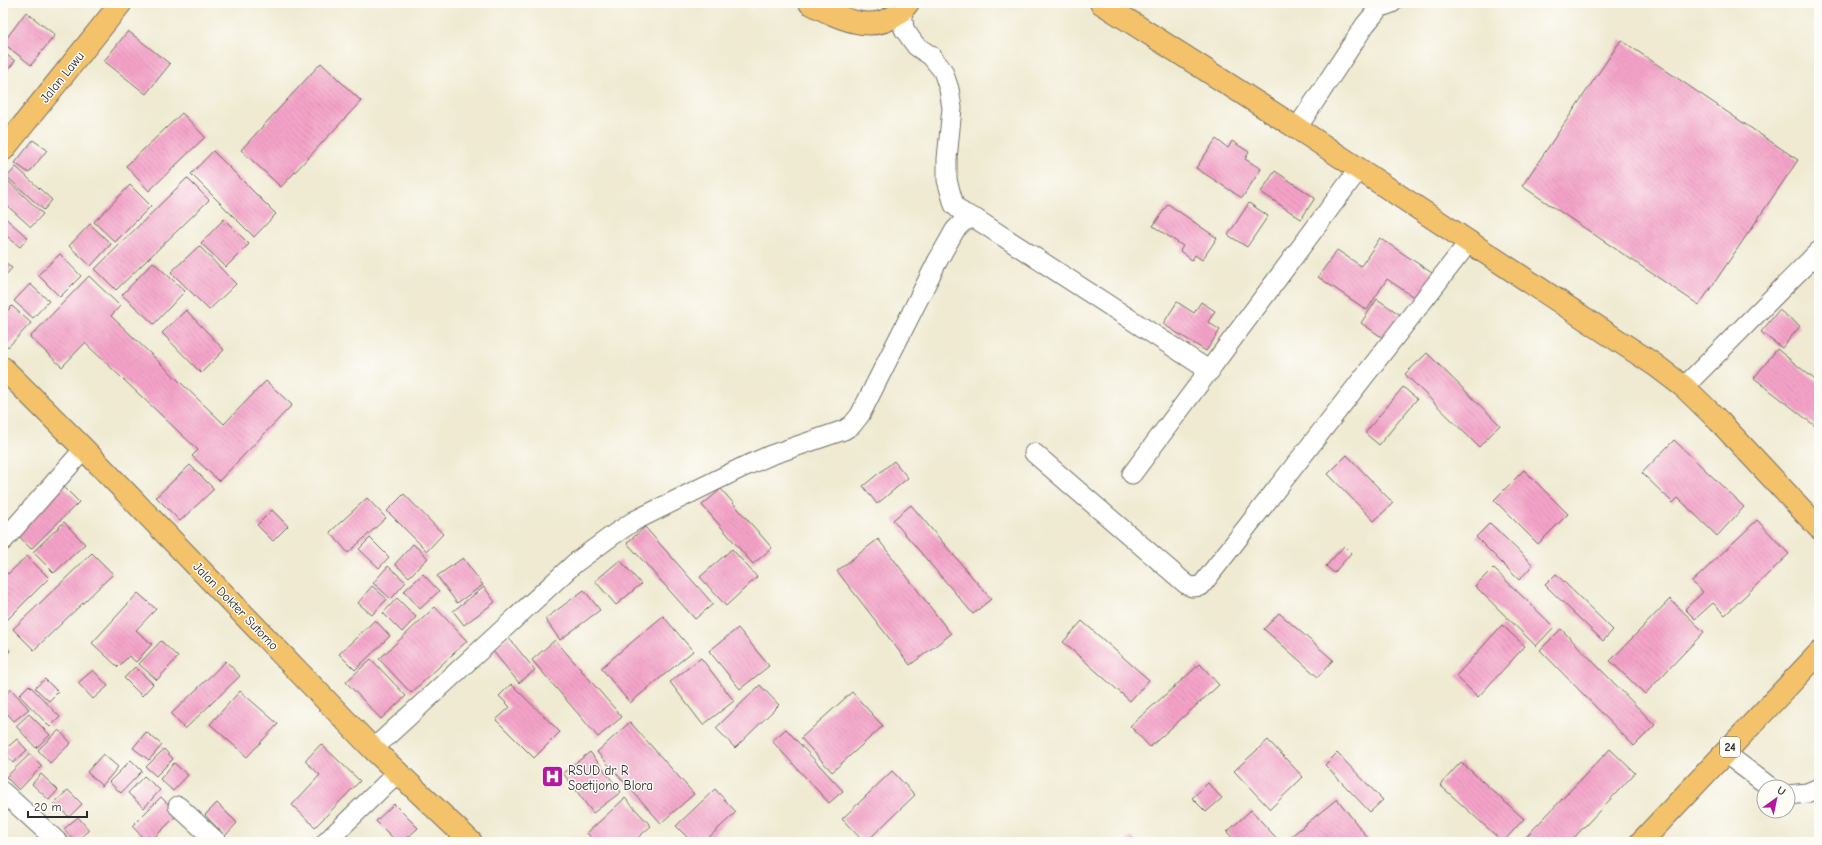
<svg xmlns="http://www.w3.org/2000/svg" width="1822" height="845" font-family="'Comic Neue',sans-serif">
  <defs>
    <pattern id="building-back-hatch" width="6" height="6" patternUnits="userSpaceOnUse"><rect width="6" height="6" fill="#f4a3c8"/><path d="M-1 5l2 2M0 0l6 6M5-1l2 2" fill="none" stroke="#d18cac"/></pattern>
  </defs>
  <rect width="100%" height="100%" fill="#fdfcf7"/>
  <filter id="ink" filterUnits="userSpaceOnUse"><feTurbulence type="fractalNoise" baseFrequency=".025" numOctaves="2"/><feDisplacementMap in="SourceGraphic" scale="8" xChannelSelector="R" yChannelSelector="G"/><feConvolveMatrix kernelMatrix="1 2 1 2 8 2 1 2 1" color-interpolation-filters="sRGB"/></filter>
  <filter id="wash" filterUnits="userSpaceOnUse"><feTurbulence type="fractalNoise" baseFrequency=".012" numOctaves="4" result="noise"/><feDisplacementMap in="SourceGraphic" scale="16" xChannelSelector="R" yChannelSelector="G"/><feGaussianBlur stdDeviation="0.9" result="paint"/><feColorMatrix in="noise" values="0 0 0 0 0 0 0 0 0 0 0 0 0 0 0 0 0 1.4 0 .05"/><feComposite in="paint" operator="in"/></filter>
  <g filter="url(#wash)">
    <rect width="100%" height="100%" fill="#efead1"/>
    <g id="blocks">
      <g fill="url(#building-back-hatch)">
        <polygon points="26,12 55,35 31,65 3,43"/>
        <polygon points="128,31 170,64 146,94 104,61"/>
        <polygon points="1621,40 1798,160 1699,305 1522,186"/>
        <polygon points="3,52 15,61 3,76"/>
        <polygon points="321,63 361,101 281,187 241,150"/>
        <polygon points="182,113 205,137 149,191 126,166"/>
        <polygon points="1216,139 1228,148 1232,141 1249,152 1245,159 1261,169 1242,198 1196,168"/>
        <polygon points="33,140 47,150 29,173 15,163"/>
        <polygon points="213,151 276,214 254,237 191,174"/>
        <polygon points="16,167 52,200 44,210 7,177"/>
        <polygon points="1275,171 1315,198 1301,219 1261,192"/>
        <polygon points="4,177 43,214 31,227 3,202"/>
        <polygon points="187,178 209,200 116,290 95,269"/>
        <polygon points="130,185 151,206 115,242 94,222"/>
        <polygon points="1249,203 1268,216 1247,247 1228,235"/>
        <polygon points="1168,204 1217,238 1202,260 1195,255 1192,260 1180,251 1183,246 1153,226"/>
        <polygon points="3,216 28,238 20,247 3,233"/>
        <polygon points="224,219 249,244 226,267 201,243"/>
        <polygon points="90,224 111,244 91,266 69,246"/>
        <polygon points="1380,238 1435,275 1418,300 1387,279 1367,310 1318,277 1337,250 1361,266"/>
        <polygon points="199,246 236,284 209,310 171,272"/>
        <polygon points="60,254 81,276 60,297 38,275"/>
        <polygon points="3,260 12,268 3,278"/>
        <polygon points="153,262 185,291 154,324 122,295"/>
        <polygon points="89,276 120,306 111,316 224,424 266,381 292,405 219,481 192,456 198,450 85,343 62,367 30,337"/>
        <polygon points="30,284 49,301 33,318 14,301"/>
        <polygon points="1377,299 1402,316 1386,340 1361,323"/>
        <polygon points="1177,302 1194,313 1201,302 1215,311 1208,322 1220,330 1206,351 1163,324"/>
        <polygon points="12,306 31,323 8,347 3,342 3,315"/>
        <polygon points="186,310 224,350 201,373 162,333"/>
        <polygon points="1779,310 1800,326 1782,348 1761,332"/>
        <polygon points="1777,349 1819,383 1819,429 1754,378"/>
        <polygon points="1427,353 1500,425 1479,447 1405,374"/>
        <polygon points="1403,387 1417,399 1379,445 1365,433"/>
        <polygon points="1674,440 1744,507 1717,536 1678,498 1673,503 1642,473"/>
        <polygon points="1347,455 1393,503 1374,521 1328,474"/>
        <polygon points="894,461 908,478 877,504 863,486"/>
        <polygon points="190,465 214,489 180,521 156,497"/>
        <polygon points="1524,470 1568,514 1538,544 1494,500"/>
        <polygon points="63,486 79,502 31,549 16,533"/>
        <polygon points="721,489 772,548 753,564 702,505"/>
        <polygon points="404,494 443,534 427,551 387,511"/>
        <polygon points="367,498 386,518 348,553 330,532"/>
        <polygon points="911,505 991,599 973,614 893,520"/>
        <polygon points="272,510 288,526 273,541 257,525"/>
        <polygon points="1757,520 1789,554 1725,615 1713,603 1695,619 1685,609 1703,592 1692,582"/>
        <polygon points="64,522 85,544 54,573 33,552"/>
        <polygon points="1490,523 1533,565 1519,580 1476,537"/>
        <polygon points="645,527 713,604 695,619 627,543"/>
        <polygon points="370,538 389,557 379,568 359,549"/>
        <polygon points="878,539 951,634 910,665 837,571"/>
        <polygon points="413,544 428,558 409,577 395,564"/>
        <polygon points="1344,546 1351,553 1334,573 1326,566"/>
        <polygon points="732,549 757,577 726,606 700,577"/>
        <polygon points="92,553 113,574 34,650 13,629"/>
        <polygon points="27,556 49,578 7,620 3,615 3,569 8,574"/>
        <polygon points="463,558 483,585 457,603 437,576"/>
        <polygon points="620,560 641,584 616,605 595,581"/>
        <polygon points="388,566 406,582 391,599 373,583"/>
        <polygon points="1493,568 1554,627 1536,646 1475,586"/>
        <polygon points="423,574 439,591 420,609 404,591"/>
        <polygon points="1556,574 1613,630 1603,641 1545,585"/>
        <polygon points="372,586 387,599 372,615 358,603"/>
        <polygon points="484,587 495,602 464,625 453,611"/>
        <polygon points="584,590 600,610 560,640 545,619"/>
        <polygon points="138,593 156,609 136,630 152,644 136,662 129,656 118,667 92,643"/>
        <polygon points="397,598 416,617 402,632 383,613"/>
        <polygon points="1670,599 1704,632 1645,694 1610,661"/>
        <polygon points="435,607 467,641 411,693 379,659"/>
        <polygon points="1279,613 1333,660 1318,677 1264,629"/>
        <polygon points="663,616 693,651 630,703 601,668"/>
        <polygon points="375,620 390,636 355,670 339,654"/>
        <polygon points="1082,621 1149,680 1130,701 1063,642"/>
        <polygon points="1502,625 1525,646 1478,697 1456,676"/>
        <polygon points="738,628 769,666 740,689 709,651"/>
        <polygon points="1561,629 1655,725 1634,746 1540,650"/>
        <polygon points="508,637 535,670 519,683 492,650"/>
        <polygon points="555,640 622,717 598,737 532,660"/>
        <polygon points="161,641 178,657 157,680 139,664"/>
        <polygon points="3,644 10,651 3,658"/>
        <polygon points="701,658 734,701 703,725 670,682"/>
        <polygon points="371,659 406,696 381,719 346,682"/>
        <polygon points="226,661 240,676 185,729 171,714"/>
        <polygon points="1200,664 1219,685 1150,747 1130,726"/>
        <polygon points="135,667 153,684 142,696 124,678"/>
        <polygon points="93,670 108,686 93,699 78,683"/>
        <polygon points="45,679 58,692 49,701 35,688"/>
        <polygon points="511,684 560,732 534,758 496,720 510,707 499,696"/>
        <polygon points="29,685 60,717 50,727 19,695"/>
        <polygon points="760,685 779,705 735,748 716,728"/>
        <polygon points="11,689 29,709 14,721 3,709 3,696"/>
        <polygon points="240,691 278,724 247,757 210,724"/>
        <polygon points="852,692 883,726 832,772 801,738"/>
        <polygon points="29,714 50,735 36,748 16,726"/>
        <polygon points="630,722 694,794 661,823 597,752"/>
        <polygon points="786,729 843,791 829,803 772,741"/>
        <polygon points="59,730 71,743 50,763 38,750"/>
        <polygon points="146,732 162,745 149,760 133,748"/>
        <polygon points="17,739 27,750 13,763 3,751"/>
        <polygon points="1268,740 1303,777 1270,809 1234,771"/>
        <polygon points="321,744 360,781 315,827 292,805 320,775 305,761"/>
        <polygon points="164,749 173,759 156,776 146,767"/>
        <polygon points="1610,749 1635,773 1570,842 1521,842"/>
        <polygon points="590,752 621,792 593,813 563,773"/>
        <polygon points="1337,753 1383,800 1370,812 1325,765"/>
        <polygon points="30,754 42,766 19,790 6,777"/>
        <polygon points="103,754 118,767 102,786 87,772"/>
        <polygon points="131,760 142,771 121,793 109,782"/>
        <polygon points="1461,762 1524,819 1503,842 1440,785"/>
        <polygon points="174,763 188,775 173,791 160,779"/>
        <polygon points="892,771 915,795 866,842 864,842 842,819"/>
        <polygon points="41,774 58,790 49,800 32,784"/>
        <polygon points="144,776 160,790 144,808 128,793"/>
        <polygon points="1208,783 1222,798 1206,812 1192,798"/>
        <polygon points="715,789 736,812 704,842 692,842 676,826"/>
        <polygon points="68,790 82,804 69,817 54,803"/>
        <polygon points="161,797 178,814 150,842 147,842 132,826"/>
        <polygon points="625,798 651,826 633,842 595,842 587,833"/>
        <polygon points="1337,799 1371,842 1294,842 1290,837"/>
        <polygon points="217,803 237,823 225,836 205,815"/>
        <polygon points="394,804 418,828 403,842 397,842 376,821"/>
        <polygon points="1251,810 1280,842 1236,842 1227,832"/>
        <polygon points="78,817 89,830 75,842 64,829"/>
        <polygon points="1131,837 1136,842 1125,842"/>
      </g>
    </g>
  </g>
  <g filter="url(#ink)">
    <use href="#blocks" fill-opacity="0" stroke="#706e65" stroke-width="1"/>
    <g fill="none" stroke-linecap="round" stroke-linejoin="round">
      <defs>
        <g id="minor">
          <polyline points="902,11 904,29 916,46 931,56 943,71 949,89 952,108 947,159 947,180 954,205 963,213 976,219"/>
          <polyline points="1297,128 1365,25 1379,8 1392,3"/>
          <polyline points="1684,387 1819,251"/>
          <polyline points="1034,453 1186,584 1192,587 1201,586 1468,243"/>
          <polyline points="1132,474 1359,169"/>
          <polyline points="3,541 84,449"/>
          <polyline points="373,749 575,563 613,535 634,521 741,468 771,455 844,430 852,425 860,415 937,262 955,230 963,222 970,219 976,219 1210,371"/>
          <polyline points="1725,753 1770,787"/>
          <polyline points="3,792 58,842"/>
          <polyline points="1788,795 1807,793 1819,788"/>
          <polyline points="178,806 217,842"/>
          <polyline points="326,842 398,772"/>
        </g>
        <g id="major">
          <path d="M810 3C842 20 881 39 908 3"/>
          <polyline points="1101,3 1306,134 1655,365 1684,387 1719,421 1819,528"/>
          <polyline points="3,150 121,3"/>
          <polyline points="3,368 84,449 373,749 471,842"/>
        </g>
        <polyline id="highway" points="1641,842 1819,653"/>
      </defs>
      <use href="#minor" stroke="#706e65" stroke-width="21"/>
      <use href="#major" stroke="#706e65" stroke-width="24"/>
      <use href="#highway" stroke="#706e65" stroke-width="24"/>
      <use href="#minor" stroke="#fff" stroke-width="19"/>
      <use href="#major" stroke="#f4c26a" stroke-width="22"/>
      <use href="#highway" stroke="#f4c26a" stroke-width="22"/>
    </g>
  </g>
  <defs>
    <symbol id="hospital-square" viewBox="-11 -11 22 22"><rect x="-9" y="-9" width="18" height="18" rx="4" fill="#b5179e" stroke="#fdfcf7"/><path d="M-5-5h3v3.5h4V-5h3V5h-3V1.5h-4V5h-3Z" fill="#fff"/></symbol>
  </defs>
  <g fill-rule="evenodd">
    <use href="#hospital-square" x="540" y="764" width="25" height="25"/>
  </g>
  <g text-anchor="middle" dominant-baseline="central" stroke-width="3" stroke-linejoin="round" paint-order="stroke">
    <rect fill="#fdfcf7" stroke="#6a6a68" stroke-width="1" x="1720" y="737" width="20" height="20" rx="3"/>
    <g font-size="12" font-weight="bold" fill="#2b2b2b">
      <text x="1730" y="747">24</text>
    </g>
    <g font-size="13" fill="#2b2b2b" stroke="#fdfcf7">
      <text transform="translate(62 77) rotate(-51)">Jalan Lawu</text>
      <text transform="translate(236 606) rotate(46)">Jalan Dokter Sutomo</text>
    </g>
    <g font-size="13" fill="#2b2b2b" stroke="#fdfcf7" text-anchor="start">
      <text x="568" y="770">RSUD dr R<tspan x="568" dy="15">Soetijono Blora</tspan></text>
    </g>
  </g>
  <rect width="1822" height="845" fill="none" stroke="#fdfcf7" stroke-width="16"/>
  <g transform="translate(1776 799) rotate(33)"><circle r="19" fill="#fdfcf7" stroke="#a9a8a5"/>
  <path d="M0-3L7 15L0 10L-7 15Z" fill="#b5179e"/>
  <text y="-6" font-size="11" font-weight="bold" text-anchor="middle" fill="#2b2b2b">U</text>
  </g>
  <path d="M28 811v6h59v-6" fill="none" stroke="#2b2b2b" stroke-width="2"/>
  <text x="34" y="811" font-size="12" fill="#2b2b2b" stroke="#fdfcf7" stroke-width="3" paint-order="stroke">20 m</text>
</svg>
